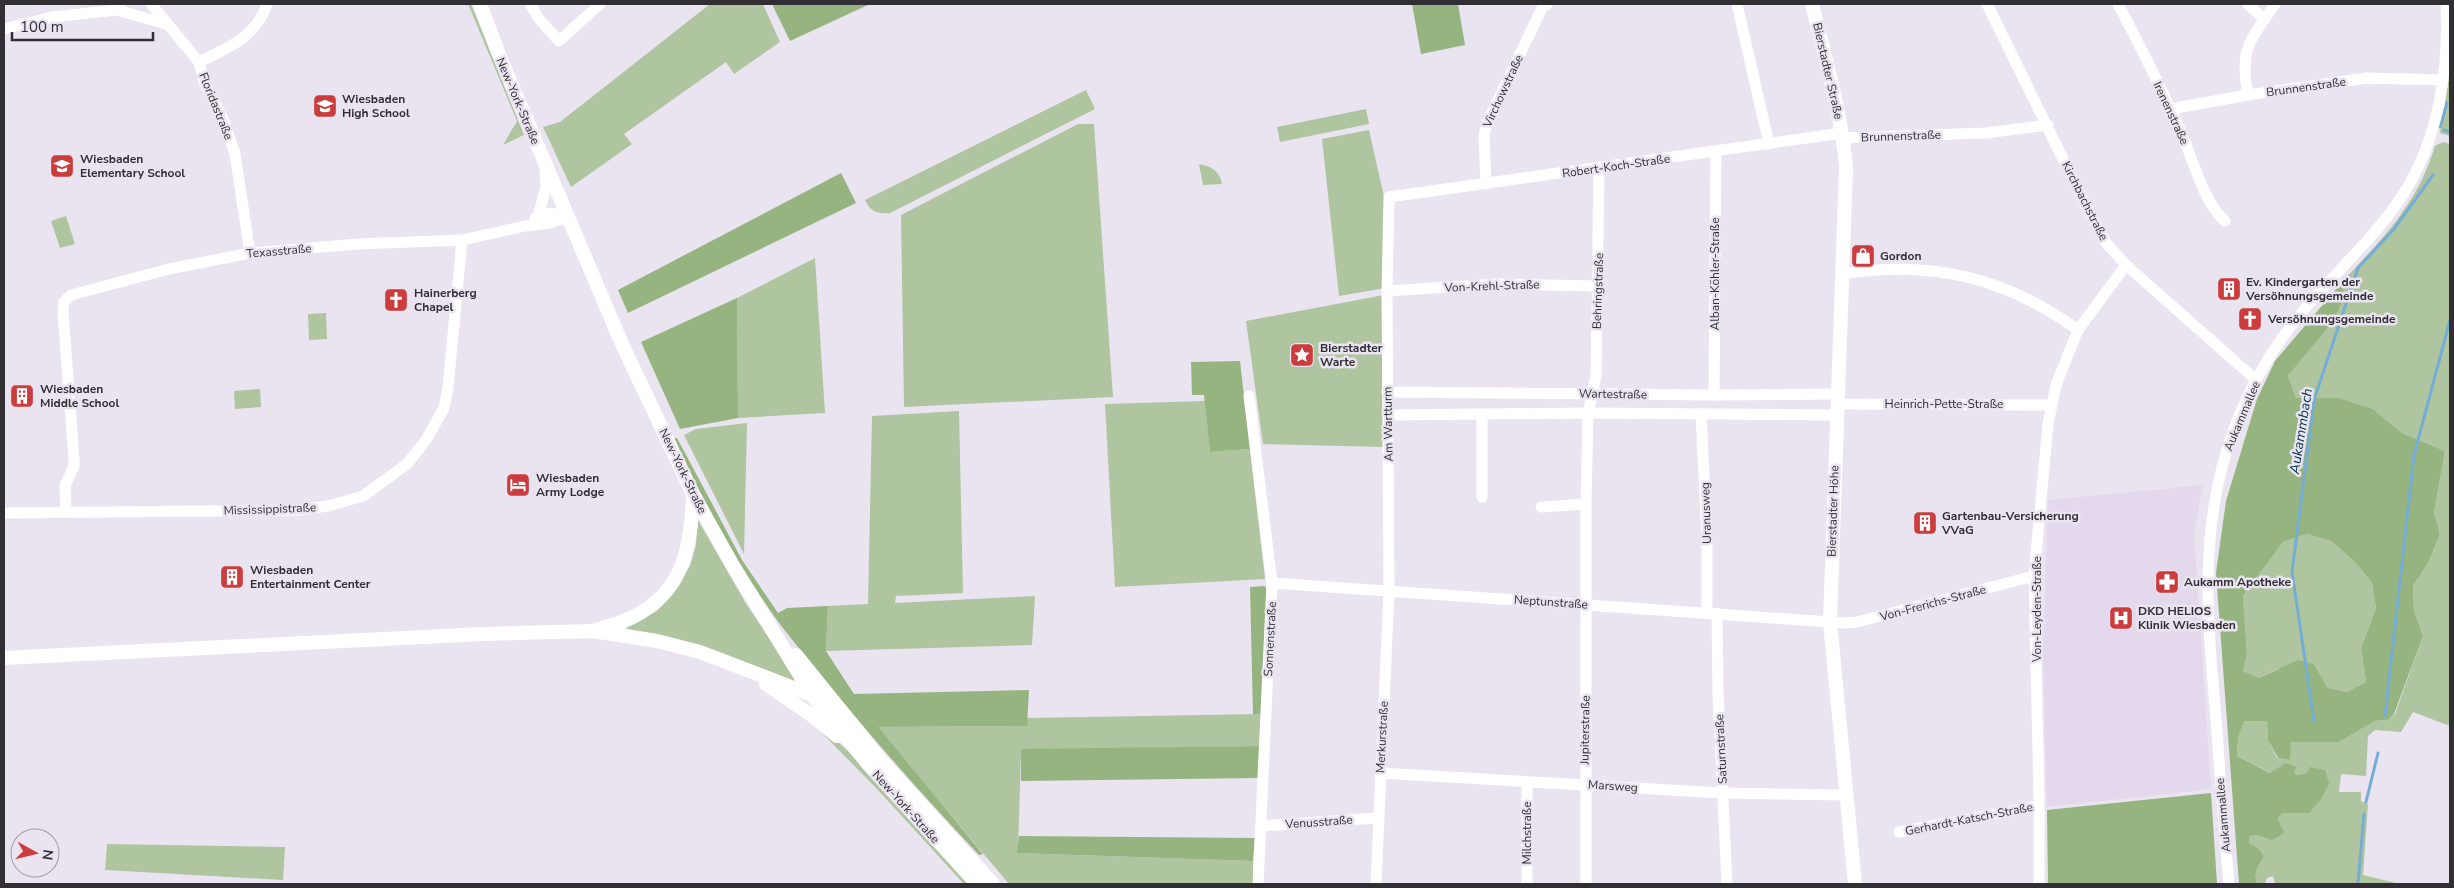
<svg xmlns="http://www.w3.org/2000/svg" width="2454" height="888" font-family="'Nunito Sans',sans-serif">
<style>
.medical{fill:#e4d8ec}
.green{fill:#aec59f}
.forest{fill:#95b47f;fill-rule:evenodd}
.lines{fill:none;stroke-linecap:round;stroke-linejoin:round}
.stream{stroke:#75add4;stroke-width:3}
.minor{stroke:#fff;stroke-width:11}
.major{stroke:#fff;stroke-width:14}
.labels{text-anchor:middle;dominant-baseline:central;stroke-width:5;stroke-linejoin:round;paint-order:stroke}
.street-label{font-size:12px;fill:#322f34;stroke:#eae4f0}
.poi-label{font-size:12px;font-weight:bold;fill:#322f34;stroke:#eae4f0;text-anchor:start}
.water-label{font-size:14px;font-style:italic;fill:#03344e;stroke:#eae4f0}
</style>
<rect width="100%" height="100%" fill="#eae4f0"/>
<path class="medical" d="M2203,485L2194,533L2211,789L2047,807L2043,653L2048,500Z"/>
<g class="green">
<path d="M468,4H471L524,135L503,145L517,121Z"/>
<path d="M710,4H763L780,42L734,74L726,62L624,134L632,144L571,187L543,127L560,122Z"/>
<path d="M2450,50V136L2440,133L2447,90Z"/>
<path d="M1086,90L1095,109L890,213C877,214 871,212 865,200Z"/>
<path d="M1366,109L1369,124L1280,142L1277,127Z"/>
<path d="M1078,124H1094L1113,397L904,407L901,215Z"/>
<path d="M1369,130L1384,197L1385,288L1339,296L1322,139Z"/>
<path d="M2443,142L2450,144V726L2413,712L2401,732L2375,730L2368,736L2366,776L2341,774L2339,792H2361V801L2368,804L2363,875L2400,884H2275L2273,876L2267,878L2265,884H2258C2252,874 2259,866 2264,856L2260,850L2249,842L2250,836L2257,835L2271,840L2281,826L2278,818L2307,773L2297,775L2294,772L2271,773L2237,756L2238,738L2244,720L2267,721L2268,740L2277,758L2289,760L2291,742H2339L2375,721L2388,720L2395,714L2423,636L2414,611L2413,584L2428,563L2440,534L2434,512L2445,451L2402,433L2373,409L2339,398H2296L2288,376L2332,323L2344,299L2342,282C2383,238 2417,205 2435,146Z"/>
<path d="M1199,164C1213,167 1219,171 1222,184L1203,185Z"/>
<path d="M66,216L75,244L60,248L51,221Z"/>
<path d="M815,258L825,413L738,418L737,298Z"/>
<path d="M1384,295V447L1263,444L1246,321Z"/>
<path d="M326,313L327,339L309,340L308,314Z"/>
<path d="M260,389L261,407L235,409L234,391Z"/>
<path d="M1205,401L1210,452L1250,449L1265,579L1115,587L1105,404Z"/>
<path d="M959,411L963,593L896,596L895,603L1035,596L1032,645L826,651L828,606L868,604L872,416Z"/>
<path d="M747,423L744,554L684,435L696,429Z"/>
<path d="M698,520L745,602L801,686C741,662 692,640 627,629L628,625L657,611L673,594L690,566L696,545Z"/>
<path d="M2307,534L2331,541L2354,561L2372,583L2376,608L2361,648L2366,682L2347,692L2328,688L2314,664L2277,669L2259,678L2243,671L2247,654L2243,596L2283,542Z"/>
<path d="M1261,714L1260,746L1021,750L1018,853L1253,861V884H1009L877,727L1026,726L1027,718Z"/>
<path d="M821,727L850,753L969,884H964L878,790L822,733Z"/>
<path d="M107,844L285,847L283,880L105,870Z"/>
</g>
<g class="forest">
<path d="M772,4H870L790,41Z"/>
<path d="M1412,4H1458L1465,45L1421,54Z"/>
<path d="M841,173L856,203L628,313L618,290Z"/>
<path d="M2342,282L2344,299L2332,323L2288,376L2296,398H2339L2373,409L2402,433L2445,451L2434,512L2440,534L2428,563L2413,585L2414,611L2423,636L2394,714L2388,720L2375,721L2339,742H2291L2290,760L2278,758L2268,740L2267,721H2244L2238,738L2237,756L2270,773L2286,763L2296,767L2294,772L2297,775L2307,773L2310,767L2325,770L2329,783L2321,799L2309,813H2282L2278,818L2284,834L2271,840L2257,835L2250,836L2249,842L2260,850L2264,856C2259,866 2252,874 2258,884H2239L2216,573L2226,501L2257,399L2275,361ZM2307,534L2331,541L2354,561L2372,583L2376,608L2361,648L2366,682L2347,692L2328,688L2314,664L2298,660L2259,678L2243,671L2247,654L2243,596L2283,542Z"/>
<path d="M737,298L738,418L680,429L641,342Z"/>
<path d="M1240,361L1250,449L1210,452L1204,395H1192L1191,362Z"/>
<path d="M677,438L742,560L778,613L787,608L828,606L826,651L854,694L1029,690L1027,726L878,727L983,854L979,855C924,797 871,737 822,676C806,656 789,637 774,616C735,560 703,500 673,439Z"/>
<path d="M1265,586L1268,592L1261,714H1253L1250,587Z"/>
<path d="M1260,746L1258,778L1021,781V749Z"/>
<path d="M2211,793L2217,884H2048L2047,810Z"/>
<path d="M1019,836L1255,838L1253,861L1017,853Z"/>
</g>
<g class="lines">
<g class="stream">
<path d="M2440,127L2447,103"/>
<path d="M2444,130L2450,132"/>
<path d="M2385,716L2414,455L2450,320"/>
<path d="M2314,721L2292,572L2314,400L2358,268L2394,229L2433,175"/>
<path d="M2366,802L2378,753"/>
<path d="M2358,884L2364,814"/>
</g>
<g class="minor">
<path d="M151,4L199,62L204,82L224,121L235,154L250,253"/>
<path d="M530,4L539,19L559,41L600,4"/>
<path d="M1737,4L1769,144"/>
<path d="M1987,4L2091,216L2107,244L2126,265L2256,380"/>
<path d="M2118,4C2140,46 2162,89 2181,132C2193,159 2203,202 2225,221"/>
<path d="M2248,4L2264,19"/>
<path d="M117,10L169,25"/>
<path d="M4,29L52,17L117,10L121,4"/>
<path d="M199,62C228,48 256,37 267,4"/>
<path d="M2248,95C2239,48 2250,41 2275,4"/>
<path d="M2170,109L2248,95L2367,78L2443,80"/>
<path d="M1843,138L1986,133L2048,125"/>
<path d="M1486,184L1484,137L1486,125L1542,8L1547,4"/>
<path d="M538,216L546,187L545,169"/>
<path d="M535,218L546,213L566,215"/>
<path d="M1842,274C1931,260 2005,277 2078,330"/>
<path d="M1387,291L1497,284L1597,286"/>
<path d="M1387,392L1714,395L1838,394"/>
<path d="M1714,395L1716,152"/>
<path d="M1249,396L1272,583L1258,884"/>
<path d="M1837,404L2051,405"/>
<path d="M1701,414L1707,537V612"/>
<path d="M1388,415L1588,413L1837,415"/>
<path d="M1482,415V497"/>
<path d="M1541,507L1586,504"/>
<path d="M66,512L65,486L74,466V460L63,312L64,302L71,295L169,269L250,253L358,244L462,240L525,226L550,223L567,217"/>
<path d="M4,513L299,510L328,506L363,496L407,464L426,440L444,408L448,388L462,240"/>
<path d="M1272,583L1844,623L1857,622L2034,576"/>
<path d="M1717,613L1718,693L1727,884"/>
<path d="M1380,773L1723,793L1846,795"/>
<path d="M1527,782V884"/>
<path d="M1261,826L1377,818"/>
<path d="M1899,832L2039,806"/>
<path d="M1376,884L1389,591L1387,291L1389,197L1842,133"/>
<path d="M1586,884V504L1588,413L1596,376L1599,169"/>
<path d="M2039,884V796L2034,576L2048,424L2056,385L2078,330L2126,265"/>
<path d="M2229,884C2224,829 2220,773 2216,718C2207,616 2198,524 2235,426C2251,385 2274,345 2303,311C2335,272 2374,239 2402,196C2439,140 2449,69 2446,4"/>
</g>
<g class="major">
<path d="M480,4L500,57L622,344L693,494L733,566L812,695L868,764L977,884"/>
<path d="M1812,4C1825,58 1841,111 1846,167L1830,622L1855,884"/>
<path d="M596,630C608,626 621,623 633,617C684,591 691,547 693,495"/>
<path d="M796,655L879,758L993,884"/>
<path d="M4,658L483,634L593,631L657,641L700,652L812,695L828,703L841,713"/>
<path d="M766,684L814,717L837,736"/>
</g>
</g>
<defs>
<symbol id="school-square" viewBox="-11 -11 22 22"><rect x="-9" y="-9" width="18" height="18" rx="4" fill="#cb3c3c" stroke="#eae4f0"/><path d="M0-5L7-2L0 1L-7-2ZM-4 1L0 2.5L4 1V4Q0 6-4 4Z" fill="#fff"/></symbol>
<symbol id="shop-square" viewBox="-11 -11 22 22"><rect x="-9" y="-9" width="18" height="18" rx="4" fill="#cb3c3c" stroke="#eae4f0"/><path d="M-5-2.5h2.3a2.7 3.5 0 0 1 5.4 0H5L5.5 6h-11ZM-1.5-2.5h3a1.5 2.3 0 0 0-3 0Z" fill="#fff"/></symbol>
<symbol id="building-square" viewBox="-11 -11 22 22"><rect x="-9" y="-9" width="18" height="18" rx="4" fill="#cb3c3c" stroke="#eae4f0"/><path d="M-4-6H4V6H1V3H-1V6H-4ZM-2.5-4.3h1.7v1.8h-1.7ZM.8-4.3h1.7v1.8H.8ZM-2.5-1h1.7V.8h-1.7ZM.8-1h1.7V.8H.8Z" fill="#fff"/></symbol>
<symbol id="church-square" viewBox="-11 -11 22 22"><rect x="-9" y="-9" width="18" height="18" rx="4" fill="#cb3c3c" stroke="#eae4f0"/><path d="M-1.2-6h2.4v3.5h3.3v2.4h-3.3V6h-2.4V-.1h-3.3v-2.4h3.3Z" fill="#fff"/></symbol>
<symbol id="sight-square" viewBox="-11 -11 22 22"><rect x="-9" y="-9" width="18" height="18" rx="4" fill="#cb3c3c" stroke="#eae4f0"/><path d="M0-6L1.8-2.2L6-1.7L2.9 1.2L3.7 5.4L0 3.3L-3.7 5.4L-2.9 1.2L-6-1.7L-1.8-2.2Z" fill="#fff"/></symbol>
<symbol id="hotel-square" viewBox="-11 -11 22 22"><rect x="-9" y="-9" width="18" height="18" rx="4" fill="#cb3c3c" stroke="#eae4f0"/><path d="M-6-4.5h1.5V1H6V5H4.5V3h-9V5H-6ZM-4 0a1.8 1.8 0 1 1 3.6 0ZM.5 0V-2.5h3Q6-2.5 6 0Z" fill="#fff"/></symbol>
<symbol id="pharmacy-square" viewBox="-11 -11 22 22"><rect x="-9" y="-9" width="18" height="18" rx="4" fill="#cb3c3c" stroke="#eae4f0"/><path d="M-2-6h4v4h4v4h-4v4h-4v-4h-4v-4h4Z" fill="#fff"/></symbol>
<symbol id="hospital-square" viewBox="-11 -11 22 22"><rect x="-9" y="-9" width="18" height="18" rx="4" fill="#cb3c3c" stroke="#eae4f0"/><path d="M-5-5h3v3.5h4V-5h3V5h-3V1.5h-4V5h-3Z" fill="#fff"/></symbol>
</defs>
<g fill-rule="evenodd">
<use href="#school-square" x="311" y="92" width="28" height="28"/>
<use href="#school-square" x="48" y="152" width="28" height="28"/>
<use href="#shop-square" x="1849" y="242" width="28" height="28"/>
<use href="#building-square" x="2215" y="275" width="28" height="28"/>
<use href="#church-square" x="382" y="286" width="28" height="28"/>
<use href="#church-square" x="2236" y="305" width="28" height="28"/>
<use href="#sight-square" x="1288" y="341" width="28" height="28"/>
<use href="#building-square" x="8" y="382" width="28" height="28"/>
<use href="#hotel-square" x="504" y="471" width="28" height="28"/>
<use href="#building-square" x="1911" y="509" width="28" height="28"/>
<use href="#building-square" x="218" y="563" width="28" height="28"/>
<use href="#pharmacy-square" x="2153" y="568" width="28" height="28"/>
<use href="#hospital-square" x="2107" y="604" width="28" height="28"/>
</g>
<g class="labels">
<g class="street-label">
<text transform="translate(1828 71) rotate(77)">Bierstadter Straße</text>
<text transform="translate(2306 87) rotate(-8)">Brunnenstraße</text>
<text transform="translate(1503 91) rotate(-65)">Virchowstraße</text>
<text transform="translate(518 101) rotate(67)">New-York-Straße</text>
<text transform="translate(216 106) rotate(68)">Floridastraße</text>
<text transform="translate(2171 113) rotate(65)">Irenenstraße</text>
<text transform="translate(1901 136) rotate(-2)">Brunnenstraße</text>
<text transform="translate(1616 166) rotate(-8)">Robert-Koch-Straße</text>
<text transform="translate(2085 201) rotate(63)">Kirchbachstraße</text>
<text transform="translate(279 251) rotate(-5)">Texasstraße</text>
<text transform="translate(1715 274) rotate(-90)">Alban-Köhler-Straße</text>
<text transform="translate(1492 286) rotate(-2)">Von-Krehl-Straße</text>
<text transform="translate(1598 291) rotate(-88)">Behringstraße</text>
<text transform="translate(1613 394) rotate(1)">Wartestraße</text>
<text x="1944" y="404">Heinrich-Pette-Straße</text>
<text transform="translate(2242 416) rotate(-67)">Aukammallee</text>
<text transform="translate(1388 424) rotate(-91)">Am Wartturm</text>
<text transform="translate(683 471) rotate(64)">New-York-Straße</text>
<text transform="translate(270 509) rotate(-2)">Mississippistraße</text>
<text transform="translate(1833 511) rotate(-88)">Bierstadter Höhe</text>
<text transform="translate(1706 513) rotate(-92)">Uranusweg</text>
<text transform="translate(1551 602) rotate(4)">Neptunstraße</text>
<text transform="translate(1933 603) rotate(-15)">Von-Frerichs-Straße</text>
<text transform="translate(2037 609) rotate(-90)">Von-Leyden-Straße</text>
<text transform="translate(1270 639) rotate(-87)">Sonnenstraße</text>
<text transform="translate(1585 730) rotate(-89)">Jupiterstraße</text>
<text transform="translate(1382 737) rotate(-87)">Merkurstraße</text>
<text transform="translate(1721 749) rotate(-93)">Saturnstraße</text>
<text transform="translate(1613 786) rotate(4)">Marsweg</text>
<text transform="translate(906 807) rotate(48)">New-York-Straße</text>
<text transform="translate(2223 815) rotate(-95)">Aukammallee</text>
<text transform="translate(1969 819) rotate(-11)">Gerhardt-Katsch-Straße</text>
<text transform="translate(1319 822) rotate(-4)">Venusstraße</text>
<text transform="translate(1527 833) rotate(-90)">Milchstraße</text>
</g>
<g class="poi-label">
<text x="342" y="99">Wiesbaden<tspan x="342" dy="14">High School</tspan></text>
<text x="80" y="159">Wiesbaden<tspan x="80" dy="14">Elementary School</tspan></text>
<text x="1880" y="256">Gordon</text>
<text x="2246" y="282">Ev. Kindergarten der<tspan x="2246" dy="14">Versöhnungsgemeinde</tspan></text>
<text x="414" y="293">Hainerberg<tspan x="414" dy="14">Chapel</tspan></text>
<text x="2268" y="319">Versöhnungsgemeinde</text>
<text x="1320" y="348">Bierstadter<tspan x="1320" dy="14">Warte</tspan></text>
<text x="40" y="389">Wiesbaden<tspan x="40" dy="14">Middle School</tspan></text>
<text x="536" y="478">Wiesbaden<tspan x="536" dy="14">Army Lodge</tspan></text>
<text x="1942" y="516">Gartenbau-Versicherung<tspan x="1942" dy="14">VVaG</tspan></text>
<text x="250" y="570">Wiesbaden<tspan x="250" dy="14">Entertainment Center</tspan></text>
<text x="2184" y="582">Aukamm Apotheke</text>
<text x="2138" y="611">DKD HELIOS<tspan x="2138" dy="14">Klinik Wiesbaden</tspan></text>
</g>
<g class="water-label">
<text transform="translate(2301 431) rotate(-81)">Aukammbach</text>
</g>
</g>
<rect width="2454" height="888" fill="none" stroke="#322f34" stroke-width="10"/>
<g transform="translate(35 853) rotate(98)"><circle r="24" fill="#eae4f0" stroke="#a09ca5"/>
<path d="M0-4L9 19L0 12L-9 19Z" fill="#cb3c3c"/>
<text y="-8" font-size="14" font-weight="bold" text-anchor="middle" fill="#322f34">N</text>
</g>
<path d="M12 32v8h141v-8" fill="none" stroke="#322f34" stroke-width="2.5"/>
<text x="20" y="32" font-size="15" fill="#322f34" stroke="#eae4f0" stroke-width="4" paint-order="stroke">100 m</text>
</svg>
